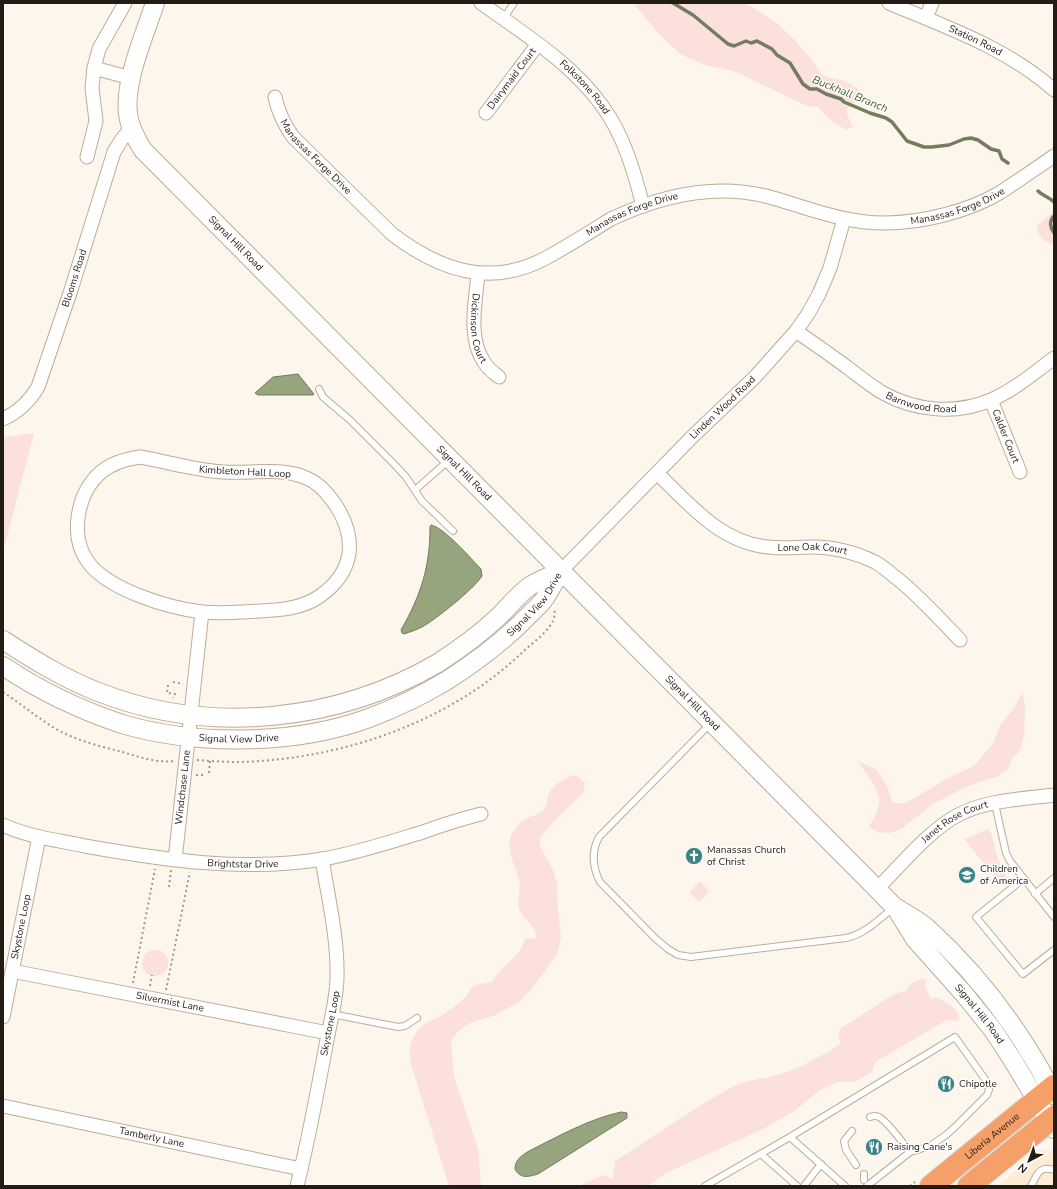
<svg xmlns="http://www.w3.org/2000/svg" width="1057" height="1189" font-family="'Nunito Sans',sans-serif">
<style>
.built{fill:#fdebd3}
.green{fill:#fce0db}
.water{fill:#97a57e;stroke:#747c5e}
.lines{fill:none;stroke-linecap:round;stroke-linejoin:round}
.stream{stroke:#747c5e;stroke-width:3.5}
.lane-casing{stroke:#bdad96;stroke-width:8}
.street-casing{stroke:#bdad96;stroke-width:15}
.secondary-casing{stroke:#bdad96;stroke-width:20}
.highway-casing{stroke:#d7d6d5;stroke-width:24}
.path{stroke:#9f998f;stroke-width:2;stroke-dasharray:2 3;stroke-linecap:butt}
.lane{stroke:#fff;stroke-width:6}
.street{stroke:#fff;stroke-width:13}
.secondary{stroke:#fff;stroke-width:18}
.highway{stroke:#f6a069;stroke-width:22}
.labels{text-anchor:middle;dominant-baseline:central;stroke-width:3;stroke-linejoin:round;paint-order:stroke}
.street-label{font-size:10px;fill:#221c14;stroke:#fff}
.poi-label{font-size:10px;fill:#221c14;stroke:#fff;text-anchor:start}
.water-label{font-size:11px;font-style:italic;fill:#4c5e21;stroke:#fff}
</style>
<rect width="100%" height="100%" fill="#fcf6ec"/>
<path class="built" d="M1043,1150L1054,1151V1186H998L1034,1155Z"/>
<g class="green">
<path d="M633,3H744C769,15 789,32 806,53C810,57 820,73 823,75C829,79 835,78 841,80C850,82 857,88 864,95C850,110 840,103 853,127L846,130L828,118L818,107L807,106L790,98L736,72L720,68L707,66L680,54L658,33Z"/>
<path d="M1054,209V245C1044,242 1038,237 1037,226C1042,221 1051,215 1054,209Z"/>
<path d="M34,433L3,552V553V437Z"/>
<path d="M1023,692L1025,710L1024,735L1020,751L1013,757L1008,769L998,776L968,786L933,804L901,829L890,833L878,832L869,827C873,819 880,810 879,800C878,787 865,772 858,761L877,770L888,788L892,803H906L946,779L974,766L994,742L1000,725L1012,711Z"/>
<path d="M576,775L585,783L583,793L553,822L540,839V846L554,872L557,884L558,909L561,938L557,955L534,986L519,1002L496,1015L470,1023L457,1032L451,1042L454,1077L478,1149L481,1186H449L410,1061C409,1047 410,1040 419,1029C425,1021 435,1020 442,1015C448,1011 460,1003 465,998C469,994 469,989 474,986C480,983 486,983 492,982C495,978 498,972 502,969C511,960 522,952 525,938L536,939C537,925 525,921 520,911C515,901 522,891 519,881C513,858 499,838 524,820C530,815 538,816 543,810C547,806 547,802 548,796C551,785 566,777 576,775Z"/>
<path d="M988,829L992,835L997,857L1006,876L999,882L964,839Z"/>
<path d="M700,881L709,891L699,902L689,893Z"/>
<circle cx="155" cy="963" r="13"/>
<path d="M926,979L925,987L931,999L935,997C946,1002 954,1004 959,1017L958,1021L947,1020L875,1062L872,1072L854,1082H837L820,1090L793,1112L763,1129L666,1173L648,1186H579L603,1175L613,1179L615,1161C655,1136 693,1108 734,1086C748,1079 766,1079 781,1074C798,1069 827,1054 841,1043L838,1035L840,1029L894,994L906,991C911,982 915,980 926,979Z"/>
</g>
<g class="water">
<path d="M298,374L314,394L313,395H258L255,393L273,377Z"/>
<path d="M431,525C443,527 469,556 478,566L481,569L482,576C475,588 435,620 422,627C416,630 410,632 404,634L402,633L401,630C421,595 430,567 430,527Z"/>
<path d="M621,1112L627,1113V1118L538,1174C528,1177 520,1179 515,1169C515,1160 521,1156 529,1151C559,1136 589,1119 621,1112Z"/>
</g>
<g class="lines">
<g class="stream">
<path d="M673,3L693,15L728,44L734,46L746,41L751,43L757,41L772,49L777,55L790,63L803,84L810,89H817L826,94L841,99L844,102L870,113L886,118L892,122L907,141L924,147H932L949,145L964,139L971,138L978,140L991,149L999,151L1002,159L1008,163"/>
<path d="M1038,191C1043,196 1049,197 1054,202"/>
<path d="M1054,216C1049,221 1050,228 1054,233"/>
</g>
<defs>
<g id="lane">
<path d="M503,19L514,3"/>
<path d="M319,389L323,397L350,420L395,465L406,477L422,501L453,531"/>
<path d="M415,490L448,461"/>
<path d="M710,724L599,837C591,852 592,866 600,882L656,939L668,949L678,955L691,957L846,938C865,934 878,920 893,908"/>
<path d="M995,804L1006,853L1010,861L1054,917"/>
<path d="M1023,879L976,917L1023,974L1054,950"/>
<path d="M1035,894L1054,878"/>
<path d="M332,1014L398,1027L405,1026L417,1018"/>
<path d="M870,1117C873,1116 876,1115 879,1117C888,1122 903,1143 910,1152"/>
<path d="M852,1131L844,1141L846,1150L856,1165"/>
<path d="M790,1137L845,1186"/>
<path d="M761,1154L797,1186"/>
<path d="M864,1180V1174"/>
<path d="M705,1186L790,1137L955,1037L987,1082L989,1090L987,1095L955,1127L946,1135L930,1146L910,1152L867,1186"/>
<path d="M804,1186L821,1164"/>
<path d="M1031,1186C1037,1176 1038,1165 1054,1170"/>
</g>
<g id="street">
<path id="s1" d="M481,3C524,34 572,63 603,107C624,136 634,171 643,206"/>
<path id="s2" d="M889,3C946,27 1007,48 1054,90"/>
<path d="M926,18L932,3"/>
<path d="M94,68L131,78"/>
<path id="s3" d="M275,97C278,112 284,124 293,137L392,234C439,270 490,288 546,258C568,246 590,232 611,219C662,195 718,182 773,198C811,209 844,223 885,223C922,223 970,211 1001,192C1019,180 1037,168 1054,156"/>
<path id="s4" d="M486,113L538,44"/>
<path d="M87,157L96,121L92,88L94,68L99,49L125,3"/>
<path id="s5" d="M478,273C476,301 467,337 484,362C487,368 494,373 499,377"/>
<path id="s6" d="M796,331C813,343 831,355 848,368C859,376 871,386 883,393C915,411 956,415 991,400C1014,390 1034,373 1054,358"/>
<path id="s7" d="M991,400L1020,472"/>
<path id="s8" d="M3,419C19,412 29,402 38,387L71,290L114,152L122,139L132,127"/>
<path d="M140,457C168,462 195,470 223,472C250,474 279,467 304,477C318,482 327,493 335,504C358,539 354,572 320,596C298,612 267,610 241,612C228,613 215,613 202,612C169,608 108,590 88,562C69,536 77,493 101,472C112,463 126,459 140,457Z"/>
<path id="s9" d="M657,473C689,504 721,543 768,547C784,549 798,547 814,547C835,547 856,553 875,562C884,567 891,574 899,580C921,598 940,619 960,640"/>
<path id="s10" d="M561,571L694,435L755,377L796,331L808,314L819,294L830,268L844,219"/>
<path id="s11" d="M3,825C29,837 57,840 85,846C163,860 244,872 323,859C357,853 390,842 423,832C442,825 461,819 481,814"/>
<path id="s12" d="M175,860L202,612"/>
<path id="s13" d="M877,889C901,865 928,831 958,815C987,800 1022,799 1054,795"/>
<path id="s14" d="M12,971L328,1033"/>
<path id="s15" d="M3,1017L39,837"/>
<path id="s16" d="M3,1106L301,1169"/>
<path id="s17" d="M297,1186C309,1138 318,1089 327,1040C331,1018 337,998 337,977C338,938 328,897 322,859"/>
</g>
<g id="secondary">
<path id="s18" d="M155,3C145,34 124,81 128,113C129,126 136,139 143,150L877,889C883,895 888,901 894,906C905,914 917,919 927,928C979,975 1022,1033 1054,1095"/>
<path d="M3,640C34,660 66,680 101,693C210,735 337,722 438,663C458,650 479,635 497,618C508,608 518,594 530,586C539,580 551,576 561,571"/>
<path id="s19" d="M3,666C40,691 80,710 122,724C197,746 296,745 369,718C396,708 421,696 446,681C476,662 505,640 530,614C535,609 541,604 545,598C551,589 555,580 561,571"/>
<path id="s20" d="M897,910L915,939L964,994L993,1030L1012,1059L1054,1129"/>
</g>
<g id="highway">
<path id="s21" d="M931,1186L1054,1086"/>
<path d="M969,1186L1054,1117"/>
</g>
</defs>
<use href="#lane" class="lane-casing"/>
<use href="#street" class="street-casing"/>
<use href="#secondary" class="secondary-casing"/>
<use href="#highway" class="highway-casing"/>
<g class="path">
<path d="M173,682L183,684"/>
<path d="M168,685L167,693L175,694L173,698"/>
<path d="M3,692C21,704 38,718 56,729C77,741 103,747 126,753C142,758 158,763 175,761"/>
<path d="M197,760C211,761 225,762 239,762C319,760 402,737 469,694C490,681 509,665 526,649C536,640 559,624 554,609"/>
<path d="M209,773L210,761"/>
<path d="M196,775H205"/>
<path d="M169,887L171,870"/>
<path d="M133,983L155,869"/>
<path d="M150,986L152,975"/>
<path d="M166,990L190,872"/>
<path d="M910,1186L915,1182"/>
</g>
<use href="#lane" class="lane"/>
<use href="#street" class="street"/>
<use href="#secondary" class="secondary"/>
<use href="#highway" class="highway"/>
</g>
<defs>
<symbol id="church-disc" viewBox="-11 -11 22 22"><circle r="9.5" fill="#3c8484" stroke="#fff"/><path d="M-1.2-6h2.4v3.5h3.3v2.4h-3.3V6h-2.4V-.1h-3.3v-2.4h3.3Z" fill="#fff"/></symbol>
<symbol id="school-disc" viewBox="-11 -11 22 22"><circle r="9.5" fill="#3c8484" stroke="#fff"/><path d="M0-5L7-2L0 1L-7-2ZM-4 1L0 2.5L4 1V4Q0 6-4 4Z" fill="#fff"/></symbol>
<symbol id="restaurant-disc" viewBox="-11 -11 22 22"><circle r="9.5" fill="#3c8484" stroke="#fff"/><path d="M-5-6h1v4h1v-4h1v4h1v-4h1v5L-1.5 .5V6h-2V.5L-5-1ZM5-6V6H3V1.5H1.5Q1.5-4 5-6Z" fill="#fff"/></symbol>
</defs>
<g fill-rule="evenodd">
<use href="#church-disc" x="684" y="846" width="20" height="20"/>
<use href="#school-disc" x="957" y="865" width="20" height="20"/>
<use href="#restaurant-disc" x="936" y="1074" width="20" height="20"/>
<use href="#restaurant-disc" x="864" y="1137" width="20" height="20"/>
</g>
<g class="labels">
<g class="street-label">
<text stroke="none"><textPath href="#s2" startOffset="94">Station Road</textPath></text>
<text stroke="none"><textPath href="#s4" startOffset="43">Dairymaid Court</textPath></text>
<text stroke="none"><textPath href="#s1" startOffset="134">Folkstone Road</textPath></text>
<text stroke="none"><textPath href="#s3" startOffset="74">Manassas Forge Drive</textPath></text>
<text stroke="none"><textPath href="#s3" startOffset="782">Manassas Forge Drive</textPath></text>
<text stroke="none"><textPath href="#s3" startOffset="446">Manassas Forge Drive</textPath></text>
<text stroke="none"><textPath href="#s18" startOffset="286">Signal Hill Road</textPath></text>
<text stroke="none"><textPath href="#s8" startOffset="163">Blooms Road</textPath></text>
<text stroke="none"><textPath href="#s5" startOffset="56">Dickinson Court</textPath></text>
<text stroke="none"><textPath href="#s6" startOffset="147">Barnwood Road</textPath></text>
<text stroke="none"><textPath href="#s10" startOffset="230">Linden Wood Road</textPath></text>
<text stroke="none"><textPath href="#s7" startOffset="39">Calder Court</textPath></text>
<text transform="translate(245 472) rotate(3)">Kimbleton Hall Loop</text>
<text stroke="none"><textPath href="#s18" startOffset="610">Signal Hill Road</textPath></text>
<text stroke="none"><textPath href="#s9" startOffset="181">Lone Oak Court</textPath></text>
<text stroke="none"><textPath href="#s19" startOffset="587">Signal View Drive</textPath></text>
<text stroke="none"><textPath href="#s18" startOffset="934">Signal Hill Road</textPath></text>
<text stroke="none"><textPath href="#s19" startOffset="251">Signal View Drive</textPath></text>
<text stroke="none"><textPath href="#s12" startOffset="73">Windchase Lane</textPath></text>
<text stroke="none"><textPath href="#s13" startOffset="104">Janet Rose Court</textPath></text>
<text stroke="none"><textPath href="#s11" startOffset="244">Brightstar Drive</textPath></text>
<text stroke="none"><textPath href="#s15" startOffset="92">Skystone Loop</textPath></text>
<text stroke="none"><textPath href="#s14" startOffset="161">Silvermist Lane</textPath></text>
<text stroke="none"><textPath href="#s20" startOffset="133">Signal Hill Road</textPath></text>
<text stroke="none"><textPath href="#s17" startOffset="166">Skystone Loop</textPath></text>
<text stroke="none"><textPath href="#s21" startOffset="79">Liberia Avenue</textPath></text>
<text stroke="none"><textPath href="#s16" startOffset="152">Tamberly Lane</textPath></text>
</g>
<g class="poi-label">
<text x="707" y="850">Manassas Church<tspan x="707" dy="12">of Christ</tspan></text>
<text x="980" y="869">Children<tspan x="980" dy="12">of America</tspan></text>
<text x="959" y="1084">Chipotle</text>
<text x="887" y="1147">Raising Cane's</text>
</g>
<g class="water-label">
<text transform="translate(850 94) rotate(22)">Buckhall Branch</text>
</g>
</g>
<rect width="1057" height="1189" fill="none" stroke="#221c14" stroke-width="8"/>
<g transform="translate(1029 1161) rotate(221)" stroke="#ffffff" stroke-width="3" paint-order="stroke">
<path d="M0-3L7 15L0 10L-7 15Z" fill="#221c14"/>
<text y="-6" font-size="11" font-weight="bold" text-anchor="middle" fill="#221c14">N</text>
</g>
</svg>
